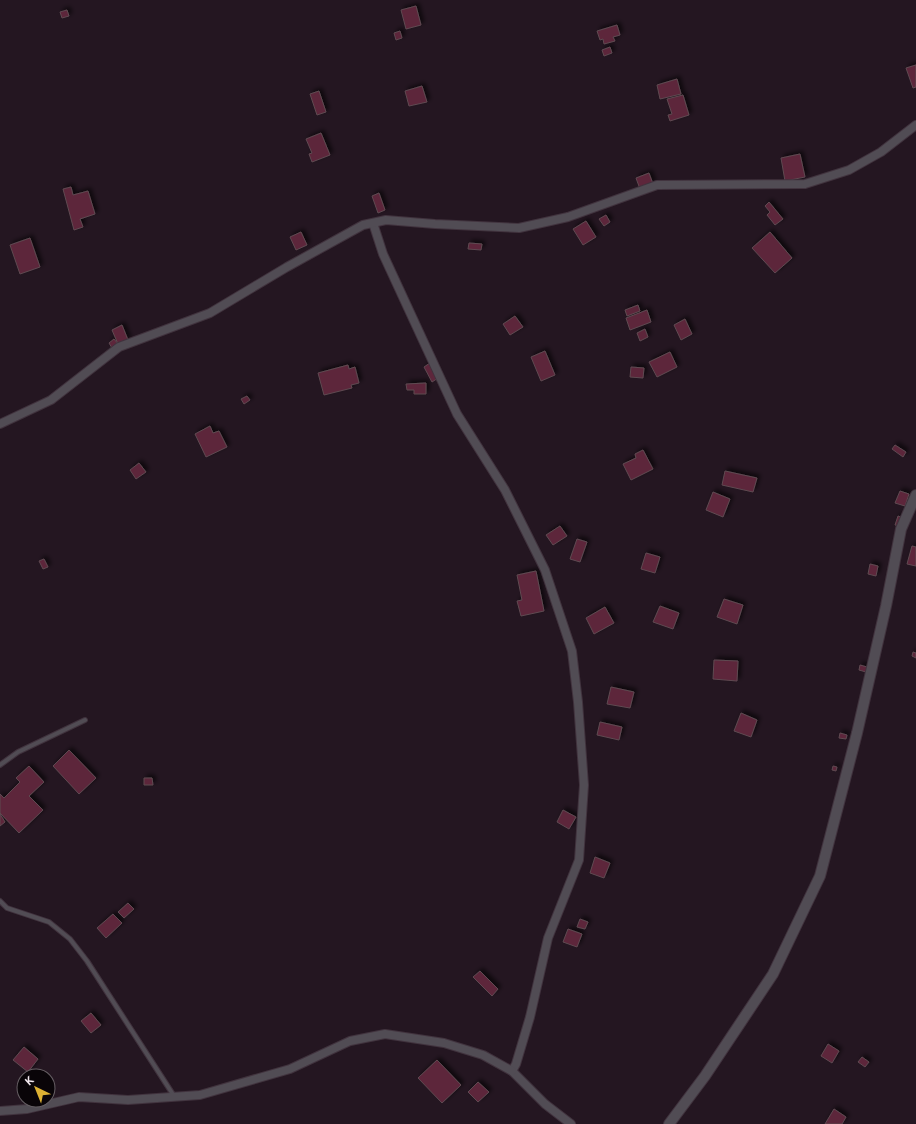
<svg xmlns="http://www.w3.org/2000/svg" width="916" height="1124" font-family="Figtree,sans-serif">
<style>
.building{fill:#5d253b;stroke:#5f4a51;filter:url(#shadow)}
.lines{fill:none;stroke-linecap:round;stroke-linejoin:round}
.service-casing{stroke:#41333e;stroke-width:6}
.minor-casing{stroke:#41333e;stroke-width:10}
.tertiary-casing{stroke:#41333e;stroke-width:12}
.service{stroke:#514c54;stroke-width:4}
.minor{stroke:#514c54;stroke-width:8}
.tertiary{stroke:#514c54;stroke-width:10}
</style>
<defs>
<filter id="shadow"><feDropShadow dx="3" dy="-3" stdDeviation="2" flood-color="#0009"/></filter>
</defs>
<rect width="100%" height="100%" fill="#241621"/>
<g class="building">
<path d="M416,6L421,25L406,29L401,10Z"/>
<path d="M67,10L69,16L62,18L60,12Z"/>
<path d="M617,25L620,35L613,37L615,41L604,44L603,39L600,40L597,31Z"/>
<path d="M400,31L402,38L396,40L394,33Z"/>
<path d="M610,47L612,53L604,56L602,50Z"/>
<path d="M916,65V87L913,88L906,68Z"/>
<path d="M677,79L681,94L660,99L657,85Z"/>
<path d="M422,86L427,102L409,106L405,91Z"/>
<path d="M319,91L326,112L317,115L310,94Z"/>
<path d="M683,95L689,115L670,121L668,115L672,114L667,99Z"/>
<path d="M321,133L330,155L312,162L309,154L312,153L306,139Z"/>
<path d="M800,154L805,177L785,181L781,158Z"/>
<path d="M649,173L653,184L640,189L636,178Z"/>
<path d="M71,187L73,195L88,191L95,214L80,219L83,227L74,230L63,189Z"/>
<path d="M379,193L385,210L378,213L372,196Z"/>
<path d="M769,202L783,219L775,225L767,215L770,212L765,206Z"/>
<path d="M606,215L610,222L604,226L599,219Z"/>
<path d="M586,221L596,237L583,245L573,229Z"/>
<path d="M301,232L307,245L296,250L290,237Z"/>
<path d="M770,232L792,258L775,273L752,248Z"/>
<path d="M30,238L40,267L20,274L10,245Z"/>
<path d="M469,243L482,244L481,250L468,249Z"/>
<path d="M638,305L640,311L627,316L625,310Z"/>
<path d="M647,310L651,322L630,330L626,318Z"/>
<path d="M515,316L523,327L510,335L503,324Z"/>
<path d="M685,319L692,334L681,340L674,325Z"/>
<path d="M122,325L128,340L118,344L112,330Z"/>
<path d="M645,329L648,337L640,341L637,333Z"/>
<path d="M114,339L118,344L112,348L109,343Z"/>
<path d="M545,351L555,375L541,381L531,357Z"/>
<path d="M670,352L677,367L657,377L649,362Z"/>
<path d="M430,363L438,378L432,382L424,367Z"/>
<path d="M348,365L349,369L355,367L359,383L351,385L352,388L324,395L318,373Z"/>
<path d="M631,367L644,368L643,378L630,377Z"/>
<path d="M426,383V394H414V390H407L406,384Z"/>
<path d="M247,396L250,400L244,404L241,399Z"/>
<path d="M210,426L213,433L219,431L227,447L206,457L195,434Z"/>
<path d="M895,445L906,452L903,457L892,449Z"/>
<path d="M643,450L653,469L631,480L623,464L636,458L635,454Z"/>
<path d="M139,463L146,472L136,479L130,470Z"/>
<path d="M725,471L757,478L753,492L722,485Z"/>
<path d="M900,491L909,494L905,506L895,503Z"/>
<path d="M713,492L730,499L723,517L706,510Z"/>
<path d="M898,516L904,518L902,527L895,525Z"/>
<path d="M560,526L567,536L553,545L546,535Z"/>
<path d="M577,539L587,542L580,562L570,559Z"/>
<path d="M912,546L916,547V566L907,564Z"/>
<path d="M646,553L660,557L655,573L641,569Z"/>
<path d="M44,559L48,567L43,569L39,561Z"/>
<path d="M870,564L878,566L876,576L868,574Z"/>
<path d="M536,571L544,611L521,616L517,601L522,600L517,575Z"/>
<path d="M724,599L743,605L737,624L717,617Z"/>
<path d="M660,606L679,613L673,629L653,622Z"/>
<path d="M605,607L614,623L594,634L586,618Z"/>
<path d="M913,652L916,653V658L912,656Z"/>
<path d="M714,660L738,661L737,681L713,679Z"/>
<path d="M860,665L867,667L866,672L859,670Z"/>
<path d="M611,687L634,692L630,708L607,704Z"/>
<path d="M741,713L757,720L751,737L734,731Z"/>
<path d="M600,722L622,727L619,740L597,735Z"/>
<path d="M840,733L847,735L846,739L839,738Z"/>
<path d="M69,750L96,778L79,794L53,766Z"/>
<path d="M29,766L44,782L29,796L43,810L19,833L0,813V794L4,798L20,782L16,778Z"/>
<path d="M833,766L837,767L836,771L832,770Z"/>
<path d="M144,778H152L153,785H144Z"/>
<path d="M563,810L576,817L569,829L557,822Z"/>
<path d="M0,814L5,822L0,826Z"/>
<path d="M595,857L610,863L604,878L590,873Z"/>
<path d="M128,903L134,909L124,918L118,912Z"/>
<path d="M113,914L122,923L106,938L97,928Z"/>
<path d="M580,919L588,922L585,929L577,927Z"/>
<path d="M568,929L582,934L577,947L563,942Z"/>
<path d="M480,971L498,989L492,996L473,977Z"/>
<path d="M91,1013L101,1025L91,1033L81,1021Z"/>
<path d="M828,1044L839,1051L832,1063L821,1056Z"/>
<path d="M24,1047L38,1059L28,1072L13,1060Z"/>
<path d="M862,1057L869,1062L865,1067L858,1062Z"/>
<path d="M437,1060L461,1085L442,1103L418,1078Z"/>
<path d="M478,1082L489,1092L478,1102L468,1092Z"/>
<path d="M834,1109L846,1117L842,1124H825Z"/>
</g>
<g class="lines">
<defs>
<g id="service">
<path d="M0,765L18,752L85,720"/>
<path d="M0,901L7,908L49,922L70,939L87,961L174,1096"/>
</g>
<g id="minor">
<path d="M373,223L383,254L457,414L505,490L545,570L572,651L578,702L584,785L579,860L548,938L530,1017L516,1064L512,1071L545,1104L571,1124"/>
<path d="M0,424L51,400L119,347L210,313L287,267L363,225L386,220L435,224L519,228L568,217L657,185L805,184L849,170L881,152L916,125"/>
<path d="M0,1111L27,1109L79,1097L128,1100L200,1095L290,1069L350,1041L385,1034L444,1043L483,1055L512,1071"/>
</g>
<path id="tertiary" d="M669,1124L705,1076L773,974L820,876L857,733L886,606L901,529L916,495"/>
</defs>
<use href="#service" class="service-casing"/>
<use href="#minor" class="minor-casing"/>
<use href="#tertiary" class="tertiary-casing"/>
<use href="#service" class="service"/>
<use href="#minor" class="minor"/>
<use href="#tertiary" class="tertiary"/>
</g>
<g transform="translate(36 1088) rotate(317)"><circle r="19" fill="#090408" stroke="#665f64"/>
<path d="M0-3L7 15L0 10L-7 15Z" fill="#ddb133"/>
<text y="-6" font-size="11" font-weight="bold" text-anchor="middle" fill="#f2e8ef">K</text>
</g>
</svg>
